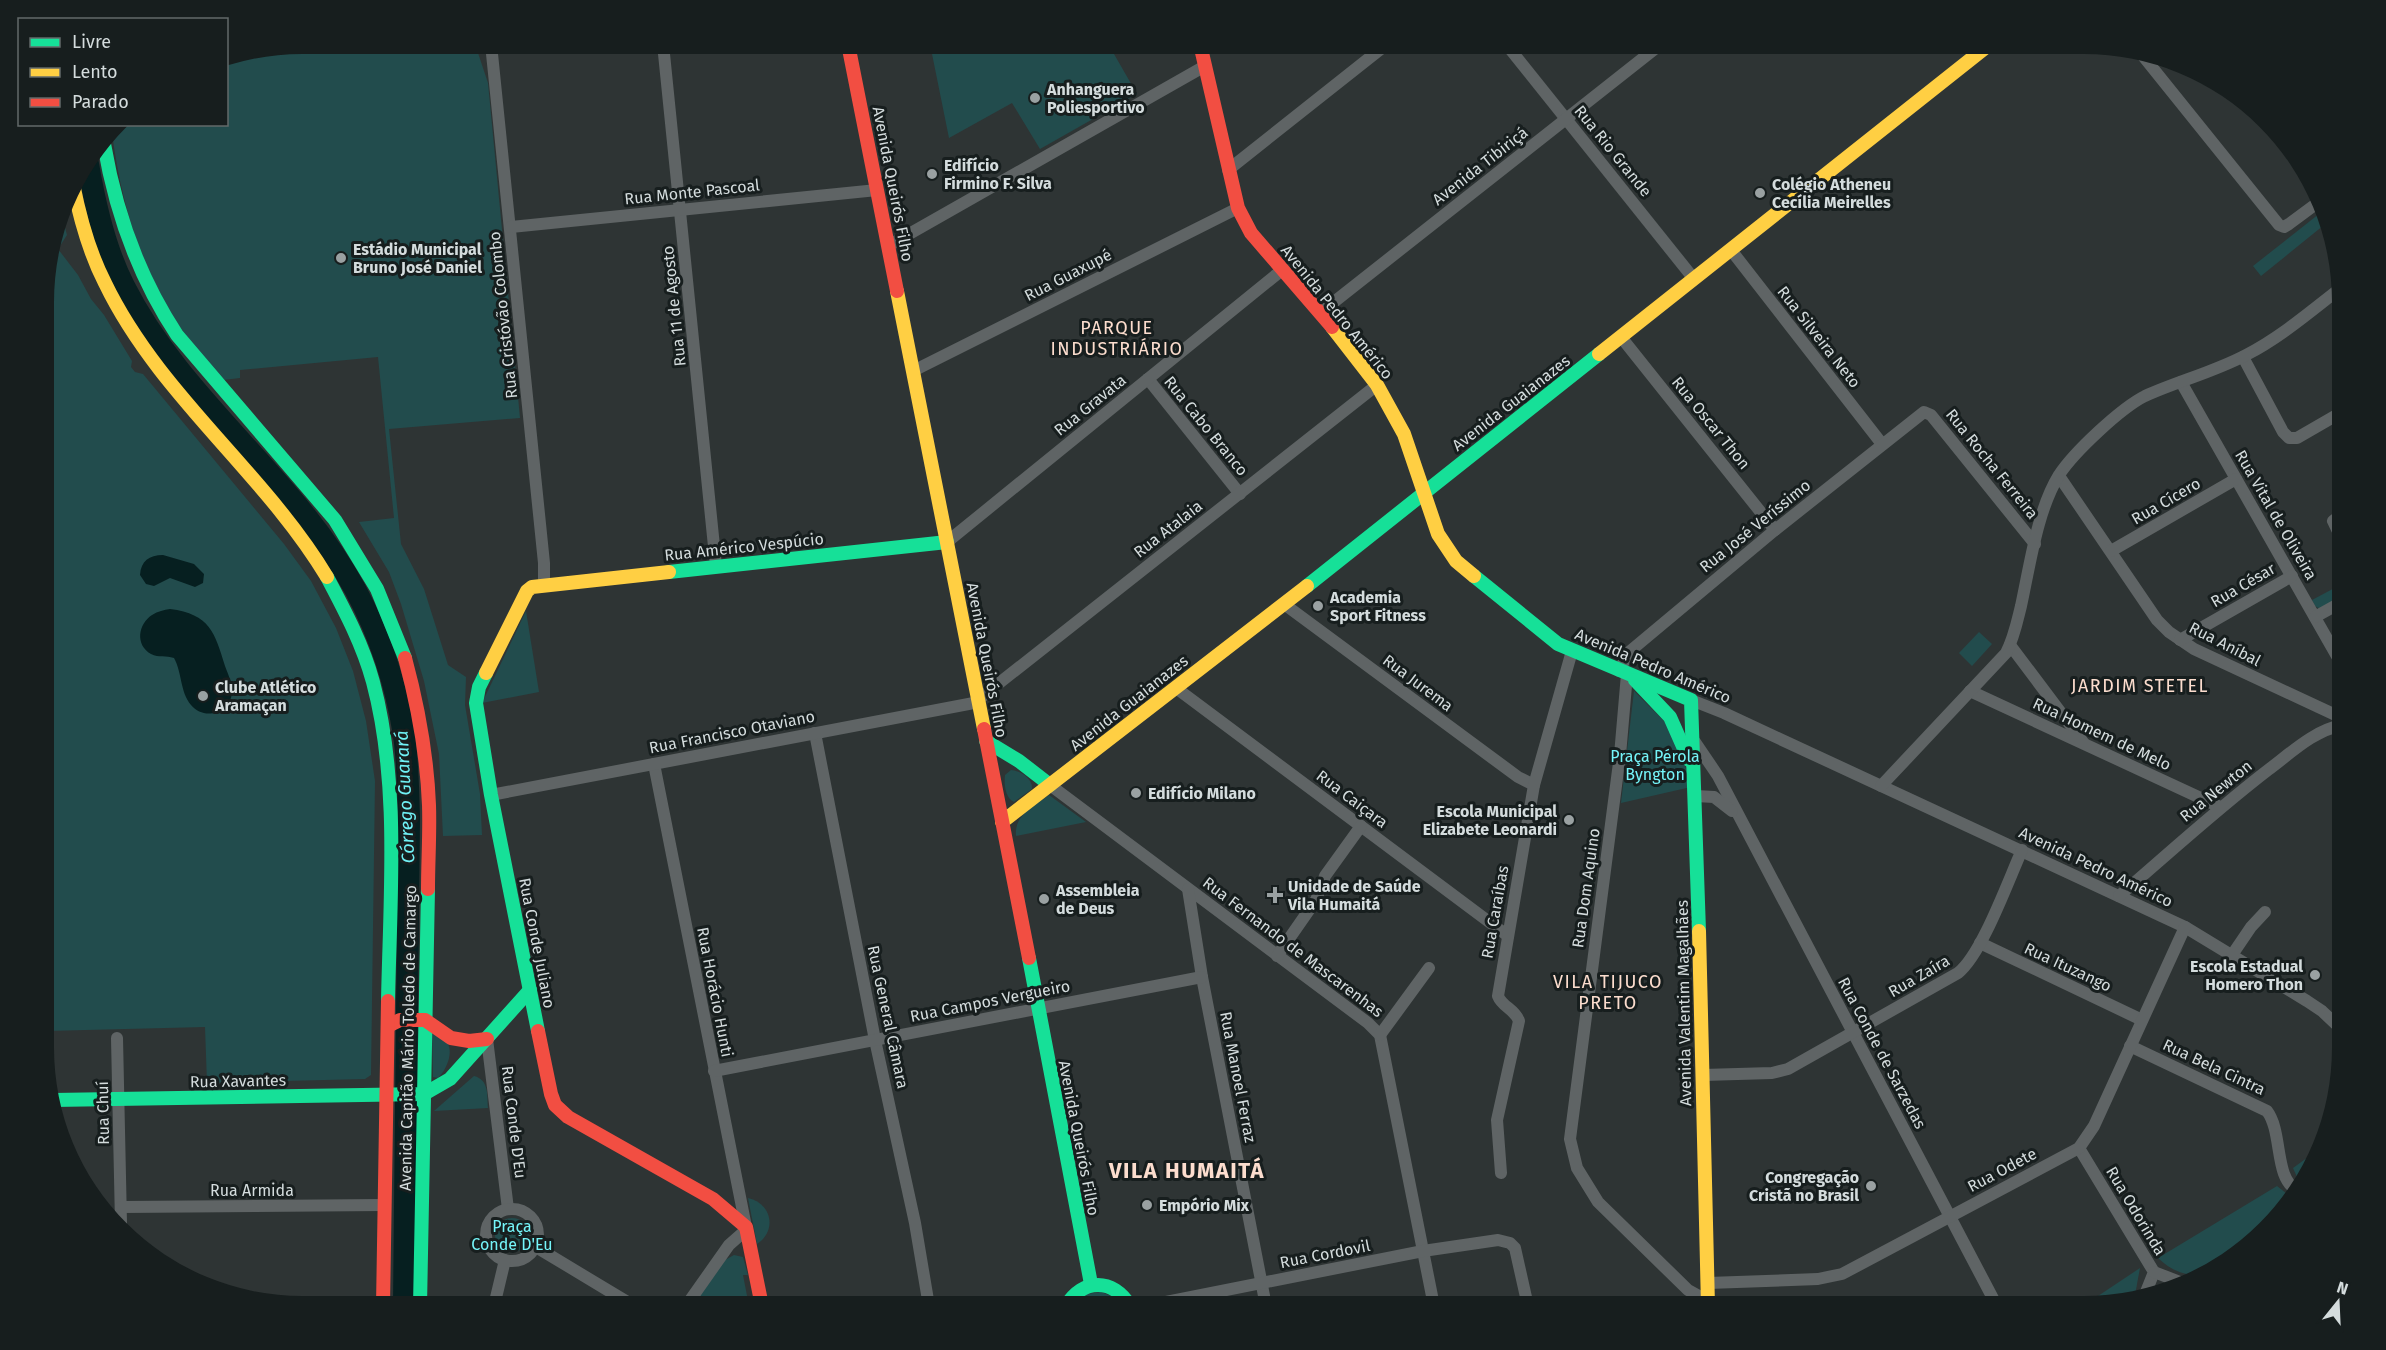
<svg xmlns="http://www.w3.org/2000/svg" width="2386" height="1350" font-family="'Fira Sans',sans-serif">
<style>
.green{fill:#224c4d}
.water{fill:#061f20}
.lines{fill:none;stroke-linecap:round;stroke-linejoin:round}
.river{stroke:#061f20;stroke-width:22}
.street{stroke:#5f6465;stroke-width:12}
.fast{stroke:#16e098;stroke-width:14}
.slow{stroke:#ffcf43;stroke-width:14}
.jam{stroke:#f24e42;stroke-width:14}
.poi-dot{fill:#9aa1a2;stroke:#171e1e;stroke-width:2}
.labels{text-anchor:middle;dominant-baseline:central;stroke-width:6;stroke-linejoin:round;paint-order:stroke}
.poi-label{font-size:16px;font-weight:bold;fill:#d4dcdd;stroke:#171e1e;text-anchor:start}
.street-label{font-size:16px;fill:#d4dcdd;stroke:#171e1e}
.park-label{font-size:16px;fill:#75f5f9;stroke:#171e1e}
.neighbourhood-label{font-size:18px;letter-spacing:1.5px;fill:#fcddce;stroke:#171e1e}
.water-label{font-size:18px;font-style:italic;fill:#70f1f5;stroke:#171e1e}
.district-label{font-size:22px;font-weight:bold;letter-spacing:1.5px;fill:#fcddce;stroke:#171e1e}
</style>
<rect width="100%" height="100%" fill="#2e3434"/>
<g class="green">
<path d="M302,44H475L488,83L520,418L389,429L401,544L424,589L448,665L466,677L465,705L480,794L482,835L443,836L439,754L424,681L401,604L389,572L359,522L394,518L378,357L240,370V378L223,380C209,363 194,347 182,330C141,271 121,203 112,133L119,125L226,124L227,59Z"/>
<path d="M930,44H1133L1114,54L1137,94L1040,149L1012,103L949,138Z"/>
<path d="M2324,210L2329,221L2261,276L2253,266Z"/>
<path d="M62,216L67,235L58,249L78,275L91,299L104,315L132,361L131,367L135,372L143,374L284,544L311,581L336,628L353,671L366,721L375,781L371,1075L365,1079L207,1083L205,1027L46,1031V269Z"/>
<path d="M2342,584V600L2320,609L2315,606L2312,600Z"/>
<path d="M526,611L539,692L482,703Z"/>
<path d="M1979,632L1992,644L1972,666L1959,653Z"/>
<path d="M1634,691L1667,724L1684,762L1691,787L1621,803Z"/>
<path d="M1011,770C1021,771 1033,779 1032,789L1014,802C1005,798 1004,784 1005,775Z"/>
<path d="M1049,795L1086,822L1016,836C1014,815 1034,806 1049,795Z"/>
<path d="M432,1033C436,1036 442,1038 446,1041C455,1051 446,1071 438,1078L433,1077Z"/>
<path d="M474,1076C489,1080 487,1094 488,1108L434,1111Z"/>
<path d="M2315,1152L2308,1177L2304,1182L2297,1177L2293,1168Z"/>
<path d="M2277,1186L2292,1198C2284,1208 2276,1222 2266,1231C2254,1243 2216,1275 2200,1275C2184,1276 2169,1269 2158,1258Z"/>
<path d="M748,1198C771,1203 778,1230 757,1244Z"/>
<circle cx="512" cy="1235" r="17"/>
<path d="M734,1255L743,1257L748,1275H743L749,1306H693L725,1260Z"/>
<path d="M2140,1268L2135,1295L2100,1306H2083Z"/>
<path d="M1101,1292L1114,1297L1121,1306H1074L1087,1294Z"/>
</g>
<g class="water">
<path d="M163,555L194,564L204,574L203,583L195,587L170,578L154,586L146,584L140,575C141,561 149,555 163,555Z"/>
<path d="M170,609C210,614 215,633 225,666C228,674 233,685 232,693C230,713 204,721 191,705C180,692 182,672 174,658C166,655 159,658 151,654C135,645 138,624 152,615C158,611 164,610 170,609Z"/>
</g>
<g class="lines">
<path class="river" d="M88,164C95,205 105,249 124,286C182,401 294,477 355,589C380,635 396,684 404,735C408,762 408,790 409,817L404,1306"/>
<g class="street">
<path d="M491,44L544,563V584"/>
<path d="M663,44L716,566"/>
<path d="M1506,44L1694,279"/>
<path d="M2139,51L2279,225L2284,227L2289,224L2320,201"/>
<path d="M1228,170L1387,44"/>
<path d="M511,227L877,190"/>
<path d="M888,246L1205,66"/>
<path d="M1731,250L1882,444"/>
<path d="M1320,313L1661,44"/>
<path d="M1621,337L1775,530"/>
<path d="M2243,357L2283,432L2289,438H2297L2342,412"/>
<path d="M913,371L1238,208"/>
<path d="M1148,379L1240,494"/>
<path d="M2181,382L2342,665"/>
<path d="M2059,476L2157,620L2169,632L2194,649L2342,718"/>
<path d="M2342,514L2333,521L2342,540"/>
<path d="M947,542L1282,270"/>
<path d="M2111,551L2236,479"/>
<path d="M1284,604L1518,777L1534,785"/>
<path d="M2315,617L2342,602"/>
<path d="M2180,640L2292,576"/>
<path d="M2010,645L2083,742"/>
<path d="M1619,671L1629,652L1775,530L1924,412L1931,415L2035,544"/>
<path d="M1627,674L1620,755L1570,1139L1577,1168L1598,1202L1688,1290L1708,1301"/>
<path d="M1176,688L1508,936"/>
<path d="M1970,691L2220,807"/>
<path d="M979,699L1377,385"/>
<path d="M1691,700L1724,713L2185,927L2307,1001L2322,1011L2342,1030"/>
<path d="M815,733L875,1040L915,1223L929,1306"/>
<path d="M1695,742L1718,776L1997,1306"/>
<path d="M654,764L746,1227"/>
<path d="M1050,785L1368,1023L1380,1035L1434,1306"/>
<path d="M1881,786L2006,653C2014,638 2017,622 2021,606C2030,565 2037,511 2059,475C2074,452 2121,408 2145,396C2178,381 2214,372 2246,355C2281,337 2311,311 2342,287"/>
<path d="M491,795L979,702"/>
<path d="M1696,796L1714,797L1732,811"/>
<path d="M1188,889L1202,977L1266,1306"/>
<path d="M2119,896C2168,854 2216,810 2268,770C2291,753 2313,731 2342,725"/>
<path d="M1980,943L2142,1020"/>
<path d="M2232,955L2251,927L2265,912"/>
<path d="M1277,956L1316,900L1325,876L1361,826"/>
<path d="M1380,1035L1429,968"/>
<path d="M117,1038L121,1223"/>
<path d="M487,1039L508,1209"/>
<path d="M2130,1046L2267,1111C2283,1132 2274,1179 2297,1190"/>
<path d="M714,1071L1202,977"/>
<path d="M1703,1075L1772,1073L1788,1069L1958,973C1982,954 2008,881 2022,850"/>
<path d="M2079,1148L2154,1272L2146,1292"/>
<path d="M1501,1173L1497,1120L1519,1021C1515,1009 1502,1007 1498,996L1534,785L1572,651"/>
<path d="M121,1207L384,1205"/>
<circle cx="512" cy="1235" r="26"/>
<path d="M536,1247L634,1306"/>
<path d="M2154,1272L2180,1282"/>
<path d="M1708,1283L1818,1279L1842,1274L2079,1148L2094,1126L2185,927"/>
<path d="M494,1306L505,1260"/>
<path d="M686,1306L729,1245L746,1230"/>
<path d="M1146,1306L1423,1251L1498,1240L1510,1243L1515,1248L1528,1306"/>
</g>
<g class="fast">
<path d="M104,144C116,214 138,276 177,335L335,520L377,589L405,658"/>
<path d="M669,572L947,542"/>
<path d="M1474,576L1558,644L1691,700L1699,931"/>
<path d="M327,577C345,611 363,645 373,682C400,783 390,897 388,1001"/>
<path d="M1307,586L1599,354"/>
<path d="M486,673L479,687L476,703L491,795L538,1031"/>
<path d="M1635,680L1670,717L1689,760"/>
<path d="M986,741L1019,761L1050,785"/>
<path d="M1029,958L1091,1284"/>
<path d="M53,1100L424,1094L450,1079L530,990"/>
<path d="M420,1306L428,889"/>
<path d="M1066,1306C1083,1278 1113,1278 1130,1306"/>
</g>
<g class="slow">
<path d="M73,184C80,219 89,252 105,283C159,395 264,472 327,577"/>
<path d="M897,291L984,729"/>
<path d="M1332,327L1377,385L1404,434L1438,534L1456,561L1474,576"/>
<path d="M1599,354L1990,44"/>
<path d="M486,673L527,591L532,587L669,572"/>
<path d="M1002,822L1307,586"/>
<path d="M1699,931L1708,1306"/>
</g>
<g class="jam">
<path d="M848,44L897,291"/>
<path d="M1200,44L1238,208L1251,233L1332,327"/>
<path d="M405,658C418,706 427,755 429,805C430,833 428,861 428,889"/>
<path d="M984,729L1029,958"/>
<path d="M388,1026L400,1020H425L451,1038L469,1041L487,1039"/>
<path d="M538,1031L551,1094L555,1105L568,1117L713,1199L746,1227L762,1306"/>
<path d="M383,1306L388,1001"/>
</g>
</g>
<g class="poi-dot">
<circle cx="1035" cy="98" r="6"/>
<circle cx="932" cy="174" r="6"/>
<circle cx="1760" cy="193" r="6"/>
<circle cx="341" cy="258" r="6"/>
<circle cx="1318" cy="606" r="6"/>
<circle cx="203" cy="696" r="6"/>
<circle cx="1136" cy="793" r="6"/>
<circle cx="1569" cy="820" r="6"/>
<path d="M1272 886h6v6h6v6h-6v6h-6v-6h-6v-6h6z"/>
<circle cx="1044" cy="899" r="6"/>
<circle cx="2315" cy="975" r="6"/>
<circle cx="1871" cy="1186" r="6"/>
<circle cx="1147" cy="1205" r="6"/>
</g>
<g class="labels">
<g class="poi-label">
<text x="1047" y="89">Anhanguera<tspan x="1047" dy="18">Poliesportivo</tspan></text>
<text x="944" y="165">Edifício<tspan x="944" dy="18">Firmino F. Silva</tspan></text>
<text x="1772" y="184">Colégio Atheneu<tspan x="1772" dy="18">Cecília Meirelles</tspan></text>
<text x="353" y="249">Estádio Municipal<tspan x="353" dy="18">Bruno José Daniel</tspan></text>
<text x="1330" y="597">Academia<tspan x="1330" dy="18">Sport Fitness</tspan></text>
<text x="215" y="687">Clube Atlético<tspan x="215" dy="18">Aramaçan</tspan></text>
<text x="1148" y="793">Edifício Milano</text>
<text x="1557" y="811" text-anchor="end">Escola Municipal<tspan x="1557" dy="18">Elizabete Leonardi</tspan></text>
<text x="1288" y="886">Unidade de Saúde<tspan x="1288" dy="18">Vila Humaitá</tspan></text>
<text x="1056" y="890">Assembleia<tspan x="1056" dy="18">de Deus</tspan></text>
<text x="2303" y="966" text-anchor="end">Escola Estadual<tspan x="2303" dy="18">Homero Thon</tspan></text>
<text x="1859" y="1177" text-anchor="end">Congregação<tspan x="1859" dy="18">Cristã no Brasil</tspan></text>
<text x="1159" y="1205">Empório Mix</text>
</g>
<g class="street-label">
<text transform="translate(1613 151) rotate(51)">Rua Rio Grande</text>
<text transform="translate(1480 166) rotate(-38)">Avenida Tibiriçá</text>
<text transform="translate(893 184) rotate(79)">Avenida Queirós Filho</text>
<text transform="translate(692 192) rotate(-6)">Rua Monte Pascoal</text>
<text transform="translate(1068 275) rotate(-27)">Rua Guaxupé</text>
<text transform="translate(674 306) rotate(-96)">Rua 11 de Agosto</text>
<text transform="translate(1337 312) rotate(51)">Avenida Pedro Américo</text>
<text transform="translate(503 315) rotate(-96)">Rua Cristóvão Colombo</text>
<text transform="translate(1819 337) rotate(52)">Rua Silveira Neto</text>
<text transform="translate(1511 403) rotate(-38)">Avenida Guaianazes</text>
<text transform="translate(1090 405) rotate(-39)">Rua Gravata</text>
<text transform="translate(1711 423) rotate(51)">Rua Oscar Thon</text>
<text transform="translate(1206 426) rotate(51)">Rua Cabo Branco</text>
<text transform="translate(1992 464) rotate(51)">Rua Rocha Ferreira</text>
<text transform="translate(2166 501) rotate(-30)">Rua Cícero</text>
<text transform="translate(2276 515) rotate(60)">Rua Vital de Oliveira</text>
<text transform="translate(1755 526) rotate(-39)">Rua José Veríssimo</text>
<text transform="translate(1168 529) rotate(-38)">Rua Atalaia</text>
<text transform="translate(744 547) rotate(-6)">Rua Américo Vespúcio</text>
<text transform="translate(2243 585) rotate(-30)">Rua César</text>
<text transform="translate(2225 644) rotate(27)">Rua Aníbal</text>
<text transform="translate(987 660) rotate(79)">Avenida Queirós Filho</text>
<text transform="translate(1653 666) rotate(23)">Avenida Pedro Américo</text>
<text transform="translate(1418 683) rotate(37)">Rua Jurema</text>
<text transform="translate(1129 703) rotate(-38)">Avenida Guaianazes</text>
<text transform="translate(732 732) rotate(-11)">Rua Francisco Otaviano</text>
<text transform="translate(2102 734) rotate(25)">Rua Homem de Melo</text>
<text transform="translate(2216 791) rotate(-39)">Rua Newton</text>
<text transform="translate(1352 799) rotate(37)">Rua Caiçara</text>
<text transform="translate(2096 867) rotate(25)">Avenida Pedro Américo</text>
<text transform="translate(1586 888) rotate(-82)">Rua Dom Aquino</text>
<text transform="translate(1495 912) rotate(-80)">Rua Caraíbas</text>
<text transform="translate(537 943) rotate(79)">Rua Conde Juliano</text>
<text transform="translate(1293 947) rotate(37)">Rua Fernando de Mascarenhas</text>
<text transform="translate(2068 967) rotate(25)">Rua Ituzango</text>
<text transform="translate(1919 976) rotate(-30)">Rua Zaíra</text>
<text transform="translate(715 992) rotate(79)">Rua Horácio Hunti</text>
<text transform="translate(990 1001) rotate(-11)">Rua Campos Vergueiro</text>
<text transform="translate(1684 1003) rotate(-91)">Avenida Valentim Magalhães</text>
<text transform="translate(888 1017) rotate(78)">Rua General Câmara</text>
<text transform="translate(408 1038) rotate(-89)">Avenida Capitão Mário Toledo de Camargo</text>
<text transform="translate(1882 1053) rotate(62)">Rua Conde de Sarzedas</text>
<text transform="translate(2214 1067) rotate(25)">Rua Bela Cintra</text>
<text transform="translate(1238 1077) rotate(79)">Rua Manoel Ferraz</text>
<text transform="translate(238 1081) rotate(-1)">Rua Xavantes</text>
<text transform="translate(103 1113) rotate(-91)">Rua Chuí</text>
<text transform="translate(514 1122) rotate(83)">Rua Conde D'Eu</text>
<text transform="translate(1079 1138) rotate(79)">Avenida Queirós Filho</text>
<text transform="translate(2002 1170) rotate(-28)">Rua Odete</text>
<text x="252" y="1190">Rua Armida</text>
<text transform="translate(2136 1211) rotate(59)">Rua Odorinda</text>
<text transform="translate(1325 1254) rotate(-11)">Rua Cordovil</text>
</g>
<g class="park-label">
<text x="1655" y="756">Praça Pérola<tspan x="1655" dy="18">Byngton</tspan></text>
<text x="512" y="1226">Praça<tspan x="512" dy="18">Conde D'Eu</tspan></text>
</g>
<g class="neighbourhood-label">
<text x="1117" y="328">PARQUE<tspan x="1117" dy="21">INDUSTRIÁRIO</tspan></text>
<text x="2140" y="686">JARDIM STETEL</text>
<text x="1608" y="982">VILA TIJUCO<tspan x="1608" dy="21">PRETO</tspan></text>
</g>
<g class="water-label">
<text transform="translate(405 797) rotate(-93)">Córrego Guarará</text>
</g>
<g class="district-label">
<text x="1187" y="1170">VILA HUMAITÁ</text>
</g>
</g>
<path d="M0 0H2386V1350H0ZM302 54H2084A248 248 0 0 1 2332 302V1048A248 248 0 0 1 2084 1296H302A248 248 0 0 1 54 1048V302A248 248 0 0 1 302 54Z" fill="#171e1e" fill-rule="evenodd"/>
<rect x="18" y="18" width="210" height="108" fill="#171e1e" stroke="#636a6a" stroke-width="1.5"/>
<rect x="30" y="38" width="30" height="9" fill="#16e098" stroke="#636a6a" stroke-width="1.5"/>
<text x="72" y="48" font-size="18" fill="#d4dcdd">Livre</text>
<rect x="30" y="68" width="30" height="9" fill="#ffcf43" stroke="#636a6a" stroke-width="1.5"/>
<text x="72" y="78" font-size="18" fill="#d4dcdd">Lento</text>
<rect x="30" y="98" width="30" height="9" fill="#f24e42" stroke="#636a6a" stroke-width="1.5"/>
<text x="72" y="108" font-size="18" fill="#d4dcdd">Parado</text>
<g transform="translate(2338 1302) rotate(18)" stroke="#171e1e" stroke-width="4.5" paint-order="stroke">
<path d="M0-4.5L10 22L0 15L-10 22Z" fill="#d4dcdd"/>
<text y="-9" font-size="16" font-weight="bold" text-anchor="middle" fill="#d4dcdd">N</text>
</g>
</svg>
